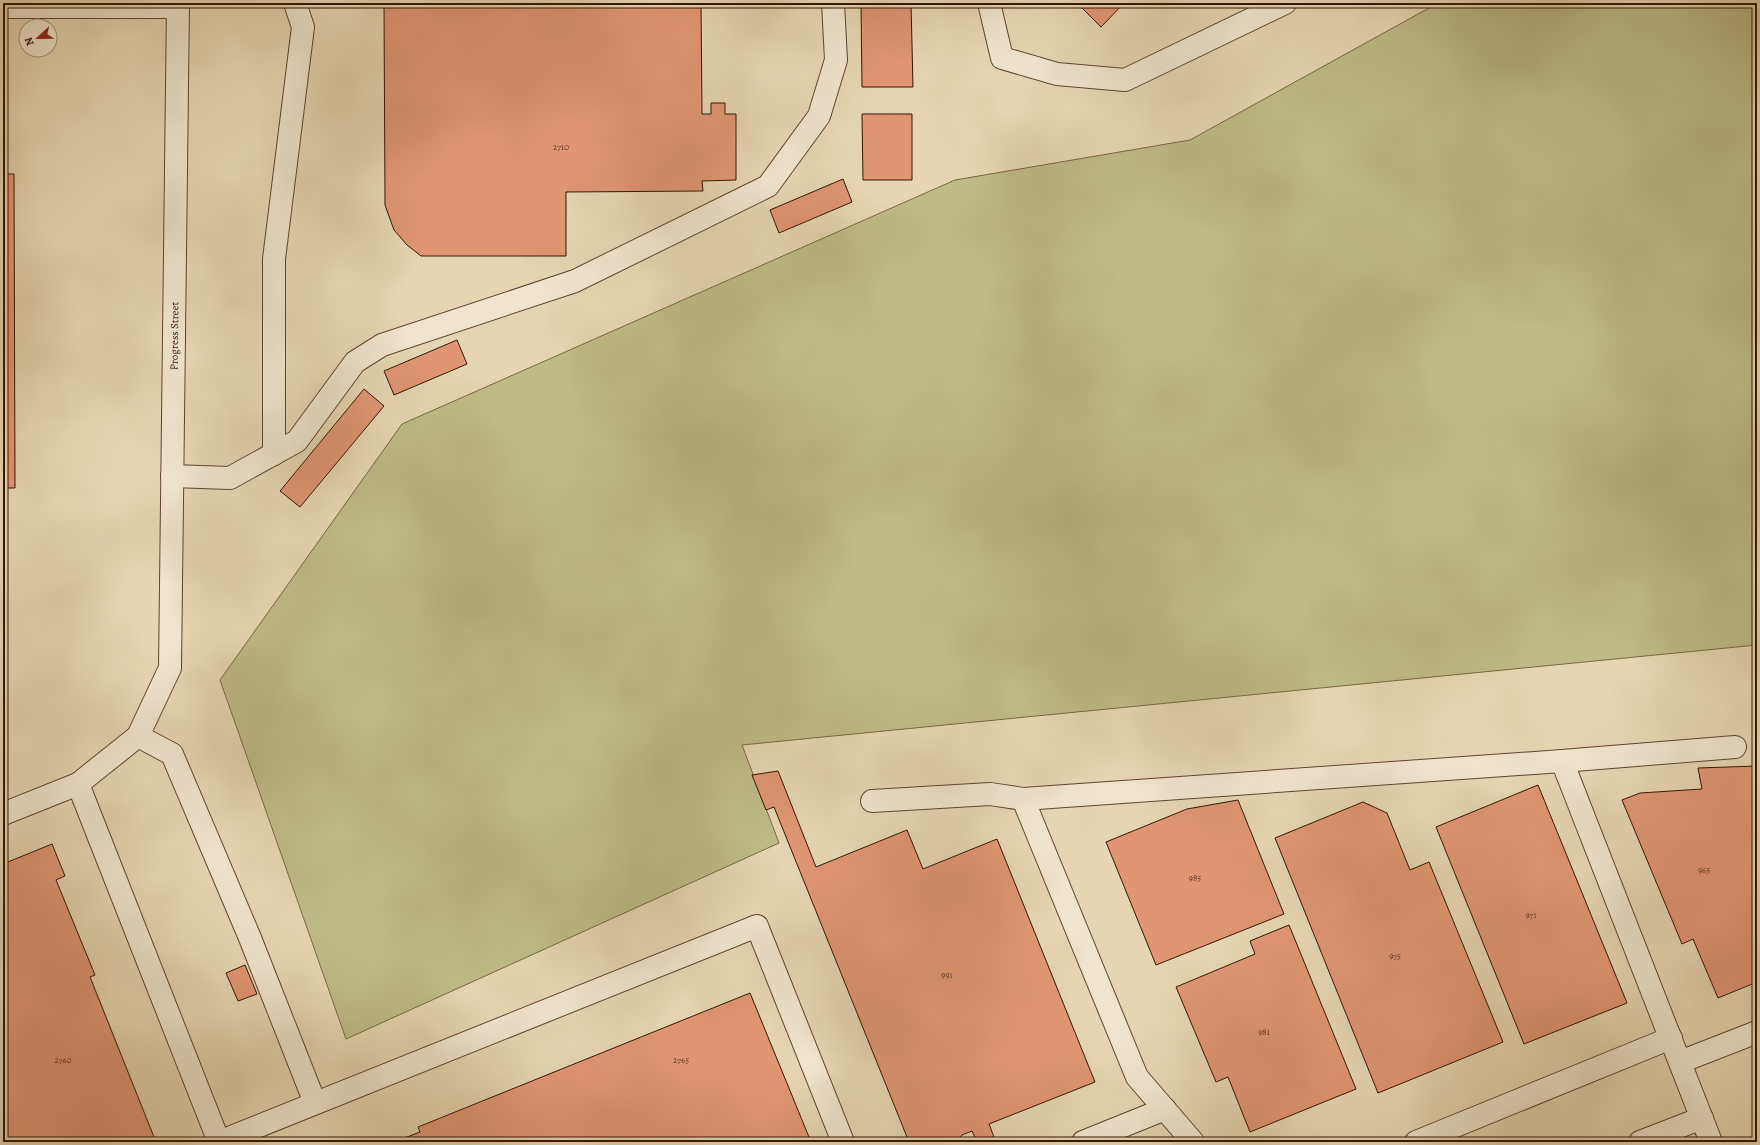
<svg xmlns="http://www.w3.org/2000/svg" width="1760" height="1145" font-family="Alegreya,serif">
<style>
.green{fill:#bdbb87;stroke:#786845}
.building{fill:#e09673;stroke:#341503}
.lines{fill:none;stroke-linecap:round;stroke-linejoin:round}
.minor-casing{stroke:#60452f;stroke-width:24}
.minor{stroke:#efe4cd;stroke-width:22}
.labels{text-anchor:middle;dominant-baseline:central;stroke-width:3;stroke-linejoin:round;paint-order:stroke}
.number-label{font-size:9px;fill:#5f351f}
.street-label{font-size:11px;fill:#341503;stroke:#efe4cd}
</style>
<rect width="100%" height="100%" fill="#e6d5b2"/>
<filter id="stains"><feTurbulence type="fractalNoise" baseFrequency=".005" numOctaves="4"/><feColorMatrix values="0 0 0 0 .2 0 0 0 0 .09 0 0 0 0 .02 0 0 0 .5 -.17"/></filter>
<radialGradient id="worn" r=".72"><stop offset=".6" stop-color="#630" stop-opacity="0"/><stop offset="1" stop-color="#630" stop-opacity=".3"/></radialGradient>
<path class="green" d="M1438,3H1757V645L742,745L779,843L346,1039L220,680L402,424L955,180L1190,140Z"/>
<g class="building">
<path d="M384,3H701L702,114H711V103H725V114H736V180L702,181L703,191L566,192V256H421L407,245L394,230L385,205Z"/>
<path d="M861,3H911L913,87H862Z"/>
<path d="M1077,3H1124L1101,27Z"/>
<path d="M862,114H912V180H863Z"/>
<path d="M3,174H14L15,488H3Z"/>
<path d="M843,179L852,202L779,233L770,210Z"/>
<path d="M457,340L467,364L394,395L384,371Z"/>
<path d="M364,389L384,406L300,507L280,491Z"/>
<path d="M1757,766V982L1718,998L1693,939L1682,944L1622,800L1640,793L1702,789L1698,768Z"/>
<path d="M778,771L816,867L907,830L923,869L997,839L1095,1082L989,1124L994,1137L983,1142H977L972,1131L962,1135L956,1142H909L774,807L766,810L752,775Z"/>
<path d="M1538,785L1627,1003L1524,1044L1436,827Z"/>
<path d="M1238,800L1284,914L1156,965L1106,842L1187,809Z"/>
<path d="M1363,802L1387,813L1410,870L1429,862L1503,1042L1378,1093L1275,838Z"/>
<path d="M52,844L65,876L56,880L95,975L90,977L156,1142H3V864Z"/>
<path d="M1289,925L1356,1089L1250,1132L1228,1077L1216,1082L1176,987L1255,954L1250,941Z"/>
<path d="M245,965L257,994L238,1001L226,973Z"/>
<path d="M750,993L811,1142H394L420,1132L418,1127Z"/>
</g>
<g class="lines">
<defs>
<g id="minor">
<path d="M989,3L1002,58L1057,74L1125,80L1285,3"/>
<path d="M3,7H178"/>
<path d="M274,454V259L303,27L295,3"/>
<path d="M172,476L230,478L297,441L355,362L382,345L575,281L768,186L819,116L836,60L833,3"/>
<path d="M138,736L172,754L250,938L315,1103"/>
<path d="M1562,761L1735,747"/>
<path id="s1" d="M78,784L138,736L170,668L178,3"/>
<path d="M872,801L990,794L1023,799"/>
<path d="M3,814L78,784L219,1142"/>
<path d="M1680,1062L1757,1032"/>
<path d="M219,1142L757,926L843,1142"/>
<path d="M1083,1142L1165,1109"/>
<path d="M1193,1142L1137,1077L1023,799L1562,761L1711,1142"/>
<path d="M1416,1142L1671,1038"/>
<path d="M1640,1142L1702,1118"/>
</g>
</defs>
<use href="#minor" class="minor-casing"/>
<use href="#minor" class="minor"/>
</g>
<g class="labels">
<g class="number-label">
<text x="561" y="147">2710</text>
<text x="1704" y="870">965</text>
<text x="1195" y="878">985</text>
<text x="1531" y="915">971</text>
<text x="1395" y="956">975</text>
<text x="947" y="975">991</text>
<text x="1264" y="1032">981</text>
<text x="63" y="1060">2760</text>
<text x="681" y="1060">2765</text>
</g>
<g class="street-label">
<text stroke="none"><textPath href="#s1" startOffset="484">Progress Street</textPath></text>
</g>
</g>
<rect width="1760" height="1145" fill="none" stroke="#e6d5b2" stroke-width="16"/>
<rect x="4" y="4" width="1752" height="1137" fill="none" stroke="#341503" stroke-width="2"/>
<rect x="8" y="8" width="1744" height="1129" fill="none" stroke="#341503"/>
<g transform="translate(38 38) rotate(248)"><circle r="19" fill="#efe4cd" stroke="#a4917c"/>
<path d="M0-3L7 15L0 10L-7 15Z" fill="#8f2418"/>
<text y="-6" font-size="11" font-weight="bold" text-anchor="middle" fill="#341503">N</text>
</g>
<rect width="100%" height="100%" filter="url(#stains)"/>
<rect width="100%" height="100%" fill="url(#worn)"/>
</svg>
